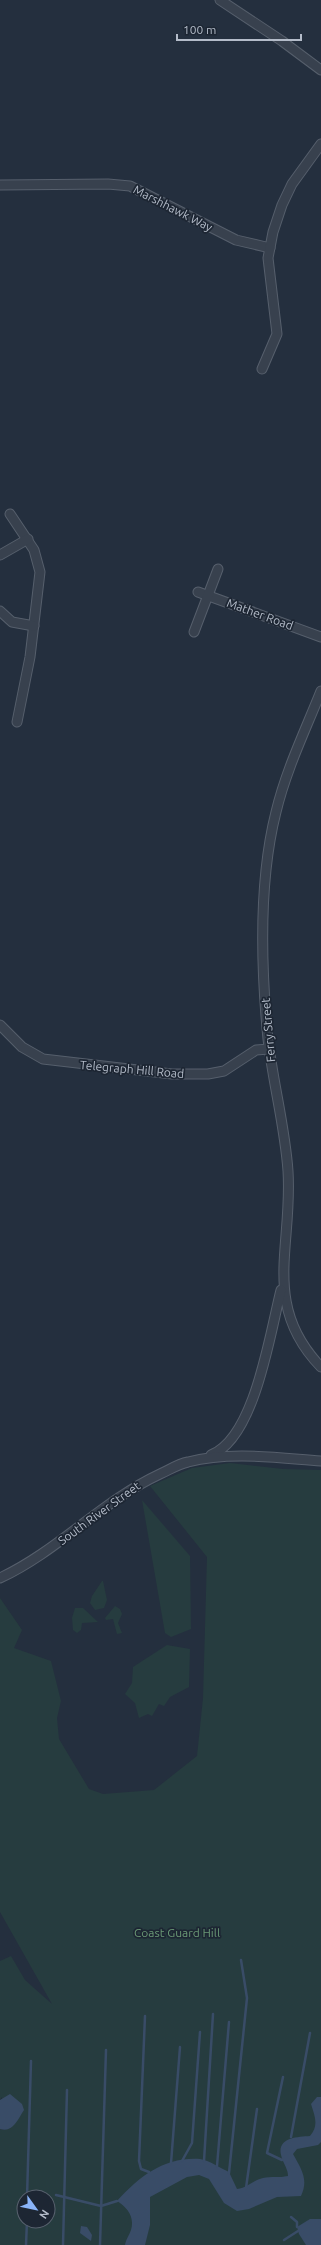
<svg xmlns="http://www.w3.org/2000/svg" width="321" height="2245" font-family="Ubuntu,sans-serif">
<style>
.green{fill:#263c3f;fill-rule:evenodd}
.water{fill:#394c67}
.lines{fill:none;stroke-linecap:round;stroke-linejoin:round}
.stream{stroke:#394c67;stroke-width:2.5}
.minor-casing{stroke:#565f6c;stroke-width:11}
.minor{stroke:#38414e;stroke-width:9}
.labels{text-anchor:middle;dominant-baseline:central;stroke-width:3.5;stroke-linejoin:round;paint-order:stroke}
.street-label{font-size:12px;fill:#b4bcc9;stroke:#1d2633}
.park-label{font-size:12px;fill:#6b9a76;stroke:#1d2633}
</style>
<rect width="100%" height="100%" fill="#242f3e"/>
<g class="green">
<path d="M230,1463L283,1469L321,1470V2245H0V2129L5,2130L2,2097L0,2100V1961L11,1956L25,1980L52,2004L0,1912V1598L22,1630L14,1648L51,1661L61,1701L57,1718L59,1739L89,1789L103,1794L154,1790L197,1756L203,1698L207,1557L150,1486L192,1468ZM24,2197H48V2221H24Z"/>
<path d="M142,1500L190,1556L191,1629L171,1637L165,1633Z"/>
<path d="M102,1581H103L107,1600L104,1608L95,1610L90,1603L92,1596Z"/>
<path d="M115,1606L120,1609L122,1614L118,1623L122,1633L117,1634L113,1619L106,1620L105,1618Z"/>
<path d="M75,1608H83L98,1622L82,1623L81,1630L77,1633L73,1630L72,1618Z"/>
<path d="M167,1645L190,1649L189,1687L170,1697L164,1706L159,1704L152,1716L148,1714L139,1718L135,1703L125,1694L132,1683L133,1667Z"/>
</g>
<g class="water">
<path d="M10,2094L22,2104L24,2110C18,2119 13,2133 0,2129V2100Z"/>
<path d="M317,2097H321V2142L318,2145L297,2149L293,2154C301,2169 309,2179 301,2196L277,2197L249,2209L237,2211L224,2203L209,2179L199,2175L187,2177L150,2197V2225L145,2245H125C126,2239 129,2236 131,2230C135,2217 127,2207 117,2201C140,2176 164,2157 200,2159C209,2160 220,2168 229,2172L237,2189C248,2188 253,2180 263,2178C271,2176 279,2178 288,2176C288,2170 285,2166 283,2161C273,2138 295,2137 310,2136C319,2125 315,2117 311,2104Z"/>
<path d="M310,2219H321V2245H306L299,2234L297,2227Z"/>
<path d="M81,2226L87,2227L92,2235L91,2241L80,2233Z"/>
</g>
<g class="lines">
<g class="stream">
<path d="M145,2016L139,2161L141,2169L149,2172"/>
<path d="M291,2137L310,2033"/>
<path d="M282,2160L267,2153L283,2077"/>
<path d="M182,2161L192,2143L200,2032"/>
<path d="M204,2161L213,2014"/>
<path d="M171,2163L180,2047"/>
<path d="M217,2166L229,2022"/>
<path d="M229,2173L247,1998L241,1960"/>
<path d="M246,2188L257,2109"/>
<path d="M56,2195L101,2206L117,2201"/>
<path d="M27,2197L31,2061"/>
<path d="M291,2217L297,2222V2227"/>
<path d="M284,2240L298,2231"/>
<path d="M26,2245L27,2221"/>
<path d="M63,2245L67,2090"/>
<path d="M100,2245L106,2050"/>
</g>
<defs>
<g id="minor">
<path d="M220,0L282,41L321,70"/>
<path d="M0,185L108,184L130,186L236,240L270,248"/>
<path d="M262,369L277,334L268,258L273,232L282,205L292,184L321,144"/>
<path d="M10,514L34,550L40,572L30,657L17,722"/>
<path d="M0,555L28,539"/>
<path d="M198,592L321,637"/>
<path d="M0,611L12,622L34,626"/>
<path d="M194,632L218,569"/>
<path d="M321,691C305,731 286,770 276,812C258,883 261,967 268,1039C273,1083 285,1127 288,1171C293,1246 261,1305 321,1367"/>
<path d="M0,1025L22,1047L43,1059L172,1074H208L224,1071L256,1050L269,1049"/>
<path d="M211,1455C255,1438 270,1333 281,1290"/>
<path d="M0,1578C58,1551 102,1501 160,1474C169,1470 178,1464 188,1462C230,1451 278,1458 321,1461"/>
</g>
</defs>
<use href="#minor" class="minor-casing"/>
<use href="#minor" class="minor"/>
</g>
<g class="labels">
<g class="street-label">
<text transform="translate(173 208) rotate(27)">Marshhawk Way</text>
<text transform="translate(260 614) rotate(20)">Mather Road</text>
<text transform="translate(268 1030) rotate(-95)">Ferry Street</text>
<text transform="translate(132 1069) rotate(5)">Telegraph Hill Road</text>
<text transform="translate(99 1513) rotate(-36)">South River Street</text>
</g>
<g class="park-label">
<text x="177" y="1932">Coast Guard Hill</text>
</g>
</g>
<g transform="translate(36 2209) rotate(123)"><circle r="19" fill="#1d2633" stroke="#59626f"/>
<path d="M0-3L7 15L0 10L-7 15Z" fill="#8ab4f8"/>
<text y="-6" font-size="11" font-weight="bold" text-anchor="middle" fill="#b4bcc9">N</text>
</g>
<path d="M177 34v6h124v-6" fill="none" stroke="#b4bcc9" stroke-width="2"/>
<text x="183" y="34" font-size="12" fill="#b4bcc9" stroke="#1d2633" stroke-width="3" paint-order="stroke">100 m</text>
</svg>
